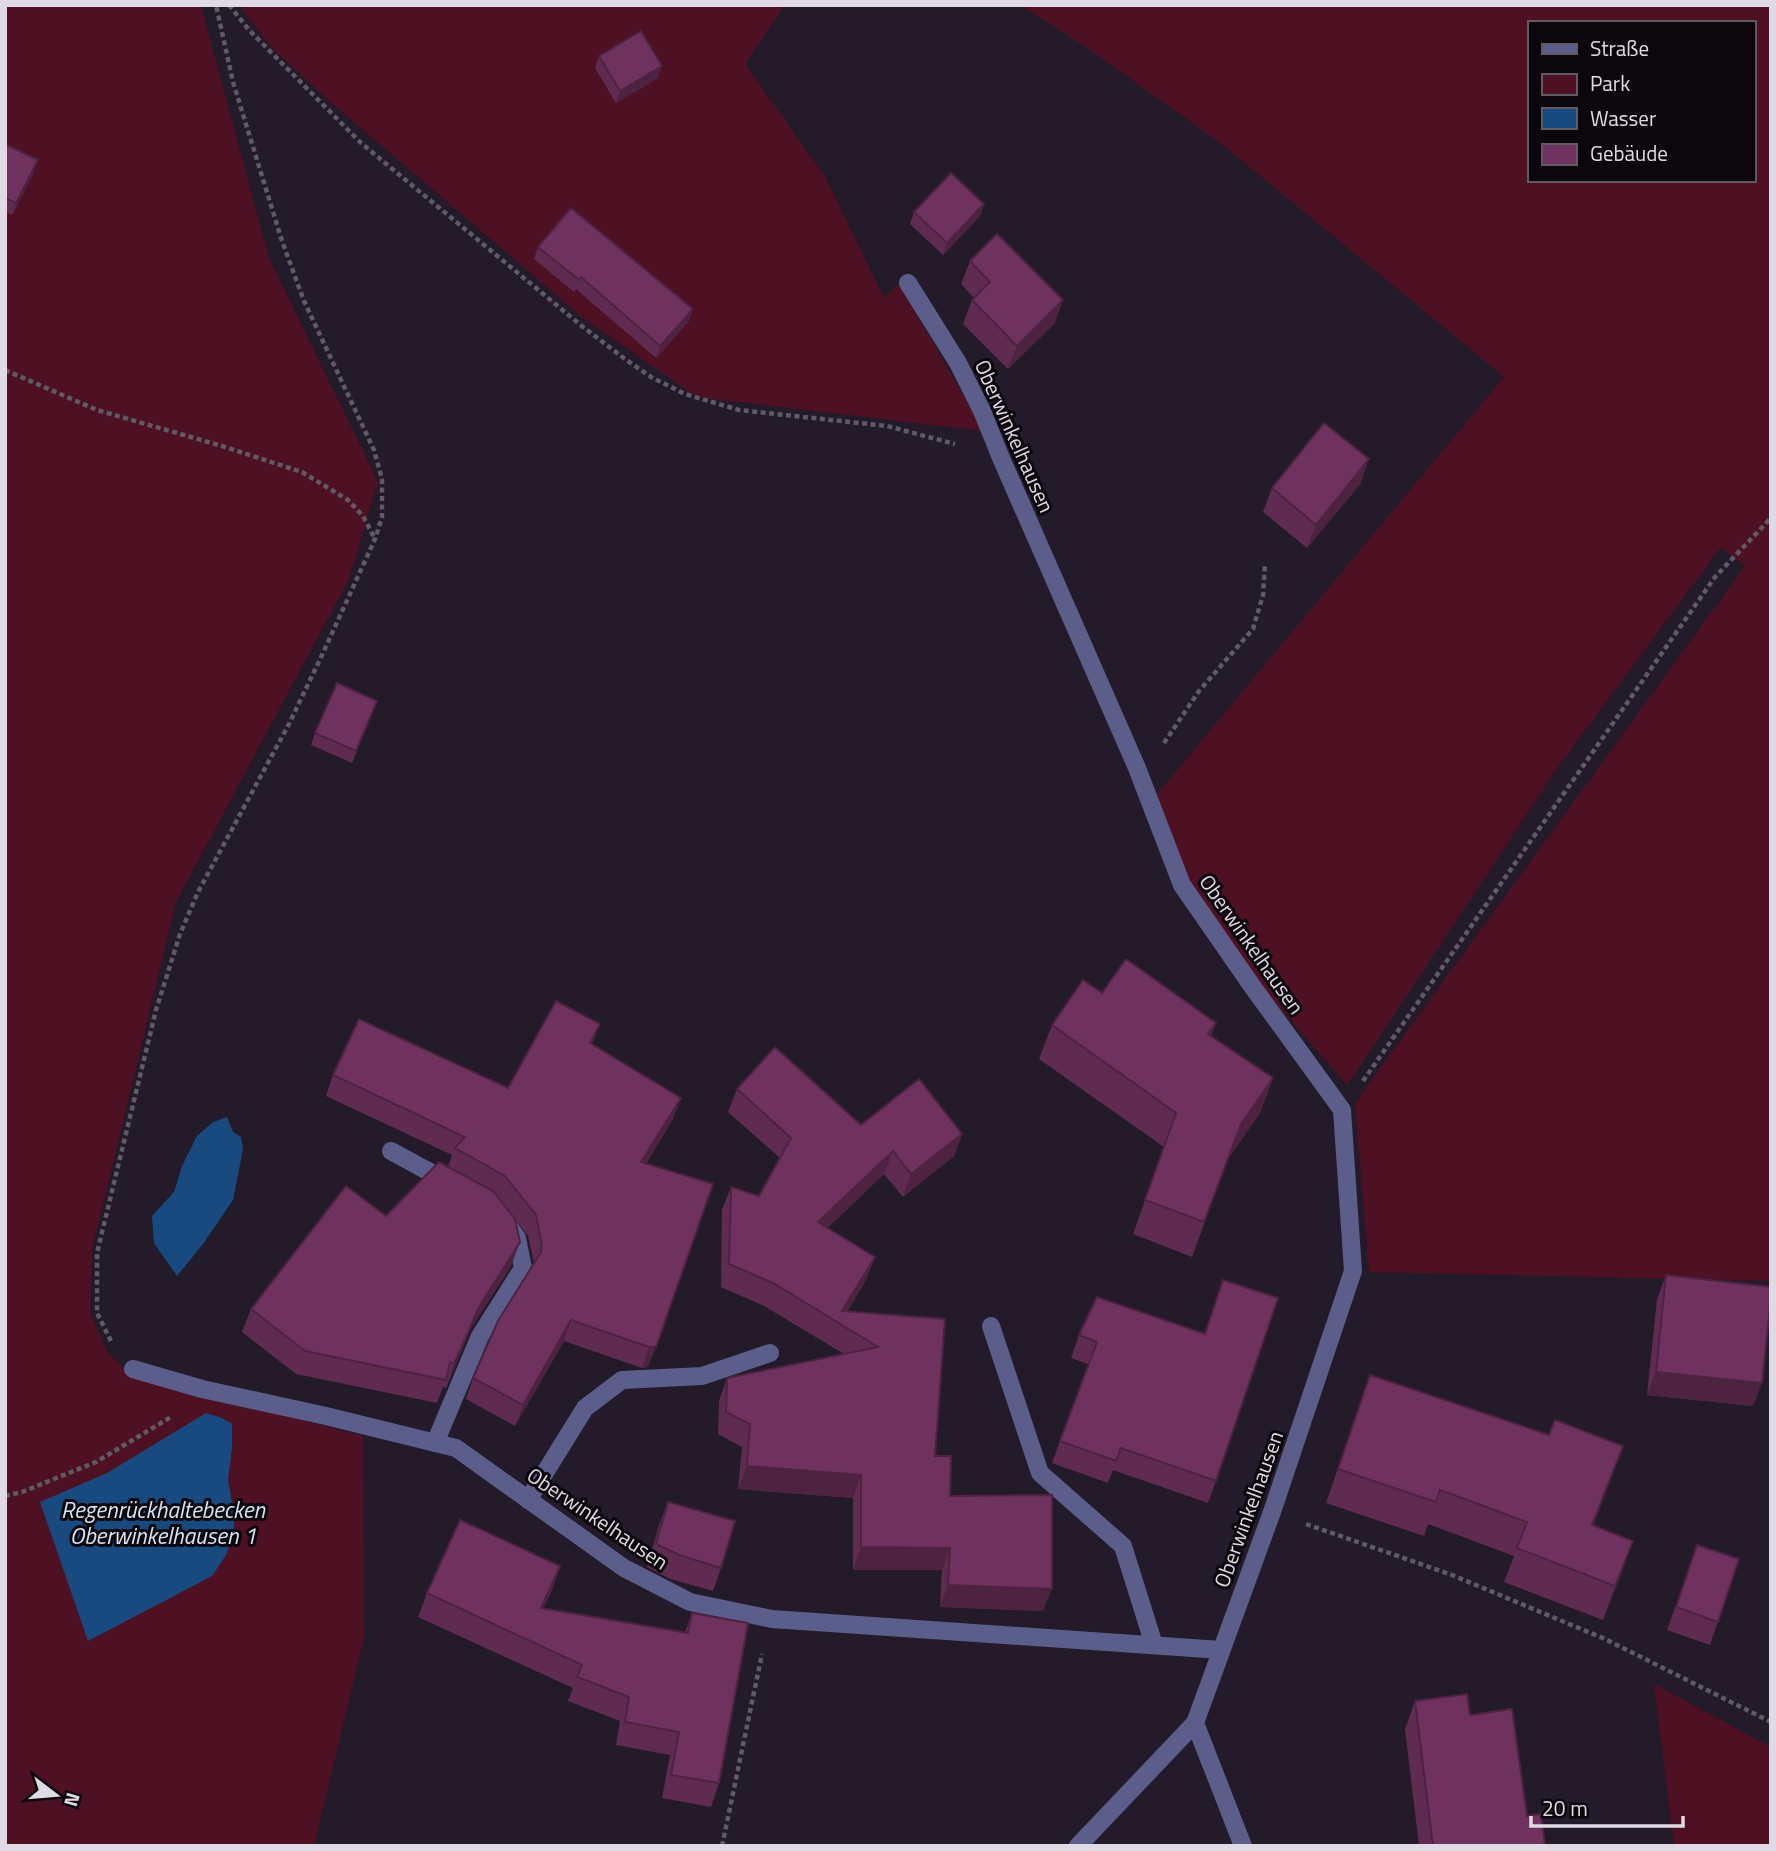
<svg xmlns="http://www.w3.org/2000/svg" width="1776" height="1851" font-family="'Titillium Web',sans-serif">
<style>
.green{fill:#4e1123;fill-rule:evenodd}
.water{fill:#184a7f}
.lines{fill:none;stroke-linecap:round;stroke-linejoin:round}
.path{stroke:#605966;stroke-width:4.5;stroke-dasharray:5 3.5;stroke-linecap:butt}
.service{stroke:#5b5d8b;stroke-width:18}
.minor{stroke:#5b5d8b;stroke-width:18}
.wall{fill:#5f2b51}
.shaded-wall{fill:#4e2342}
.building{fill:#6f325e;stroke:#4e2342;stroke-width:2}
.labels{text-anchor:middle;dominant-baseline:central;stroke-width:6;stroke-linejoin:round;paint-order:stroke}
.street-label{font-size:21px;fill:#e0dae4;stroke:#0b070d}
.water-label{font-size:23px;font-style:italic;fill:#d6e4f4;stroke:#0b070d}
</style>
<rect width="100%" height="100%" fill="#231b29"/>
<g class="green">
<path d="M5,5H201L269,258L378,482L349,579L176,902L92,1250L90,1313L107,1352L132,1376L363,1436L364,1638L314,1846H5Z"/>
<path d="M239,5H785L745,64L826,178L884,298L899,284L984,431L697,397L583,318L334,105L273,49Z"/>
<path d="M1020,5H1771V1281L1369,1272L1355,1103L1745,566L1721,547L1560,764L1347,1085L1257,982L1188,883L1154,798L1504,377L1223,145L1083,45ZM1529,23H1753V180H1529Z"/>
<path d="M1654,1684L1771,1747V1846H1674Z"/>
</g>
<g class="water">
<path d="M227,1117L233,1132L241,1137L243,1149L233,1200L203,1244L177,1276L154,1243L152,1216L174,1192L182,1166L197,1136L213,1122Z"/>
<path d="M206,1413L222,1418L232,1424V1448L228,1480L234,1513V1534L226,1555L212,1576L88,1641L40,1502L107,1473Z"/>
</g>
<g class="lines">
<g class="path">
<path d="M229,5L249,30L361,143L583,327L625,359L651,377L685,394L739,410L887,426L955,444"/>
<path d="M5,370L97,410L222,446L302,472L348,500L363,516L375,539"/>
<path d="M1164,743L1199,691L1253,629L1263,595L1265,564"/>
<path d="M1363,1081L1715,577L1771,518"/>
<path d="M111,1341L97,1313V1253L156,1010L180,934L198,892L289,724L323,653L375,539L382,517V479L374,450L304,301L282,241L233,82L216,5"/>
<path d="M5,1496L22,1492L96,1462L171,1417"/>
<path d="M1306,1524L1452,1575L1605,1639L1771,1722"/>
<path d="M722,1846L762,1654"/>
</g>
<g class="service">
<path d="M391,1151L448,1182"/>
<path d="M991,1326L1040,1473L1123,1546L1154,1645"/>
<path d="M435,1443L480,1336L523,1268L517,1238L509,1227"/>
<path d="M528,1500L585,1408L622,1380L702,1376L770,1353"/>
</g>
<g class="minor">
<path d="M908,283L958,363L982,411L1001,458L1137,768L1182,885L1252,986L1342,1110L1353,1271L1272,1512L1195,1723L1078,1846"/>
<path d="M133,1369L202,1389L326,1416L456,1448L624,1568L690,1602L772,1619L1221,1650"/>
<path d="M1195,1723L1243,1846"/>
</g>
</g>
<g class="wall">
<path d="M599,56L658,78L616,103L595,68Z"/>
<path d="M5,144L34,172L12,215L5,212Z"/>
<path d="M984,204L980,216L943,255L910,224L914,212Z"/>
<path d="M538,247L693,309L689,321L656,358L576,289L574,292L534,259Z"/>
<path d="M970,261L1063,300L1054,324L1008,369L963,324L972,300L974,298L961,284Z"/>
<path d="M1361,483L1307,548L1263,512L1272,488Z"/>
<path d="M377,701L352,763L311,745L315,733Z"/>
<path d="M1052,1025L1211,1036L1273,1078L1260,1113L1228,1159L1192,1257L1133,1234L1164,1147L1039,1059Z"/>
<path d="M592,1045L673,1119L646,1164L713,1184L648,1367L642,1368L564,1341L515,1426L466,1399L473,1378L534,1263L528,1236L496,1195L511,1266L470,1330L446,1388L443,1387L437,1403L296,1374L242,1332L251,1309L386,1216L448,1167L452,1155L326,1096L333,1075L508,1088Z"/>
<path d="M737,1089L861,1125L962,1134L954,1156L903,1197L884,1174L827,1228L866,1280L847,1312L945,1319L935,1456L950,1496L1043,1611L940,1607L942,1570H853V1498L738,1489L742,1447L718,1434L719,1401L727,1378L844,1354L764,1306L721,1287L722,1210L731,1187L759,1196L780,1158L728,1112Z"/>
<path d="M1666,1275L1753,1406L1647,1395L1657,1299Z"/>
<path d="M1223,1280L1216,1481L1208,1503L1113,1470L1108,1483L1052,1463L1088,1364L1071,1358L1079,1335L1204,1334Z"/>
<path d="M1370,1375L1610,1481L1593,1526L1633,1541L1603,1620L1504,1582L1514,1556L1428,1524L1424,1536L1326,1503Z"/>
<path d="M668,1502L721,1568L713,1591L670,1579L647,1567L659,1525Z"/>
<path d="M1697,1545L1739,1559L1710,1645L1667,1630Z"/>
<path d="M560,1566L552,1590L543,1609L685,1632L692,1613L719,1783L711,1807L662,1798L670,1755L616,1745L620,1721L568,1701L573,1688L418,1617L427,1593Z"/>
<path d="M1415,1701L1470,1715L1527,1816L1545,1846H1419L1405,1729Z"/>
</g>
<g class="shaded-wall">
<path d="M662,66L658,78L616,103L620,91Z"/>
<path d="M38,160L34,172L12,215L16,203Z"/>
<path d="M984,204L980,216L943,255L947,243Z"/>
<path d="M1063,300L1054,324L1008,369L1017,346Z"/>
<path d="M693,309L689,321L656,358L660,346Z"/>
<path d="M1369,459L1361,483L1307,548L1316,525Z"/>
<path d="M1216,1023L1204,1057L1208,1034Z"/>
<path d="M600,1024L592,1045L590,1043Z"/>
<path d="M1273,1078L1260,1113L1228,1159L1192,1257L1241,1124Z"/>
<path d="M681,1098L673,1119L634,1183L641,1162Z"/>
<path d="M962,1134L954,1156L903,1197L911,1174Z"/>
<path d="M893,1151L884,1174L810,1245L818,1222Z"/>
<path d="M520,1242L511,1266L470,1330L446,1388L454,1364L479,1307Z"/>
<path d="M875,1257L866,1280L840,1324L842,1311Z"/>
<path d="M571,1320L564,1341L515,1426L523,1405Z"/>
<path d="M649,1347H656L648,1367L642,1368Z"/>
<path d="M1656,1372L1762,1383L1753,1406L1647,1395Z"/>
<path d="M747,1466L861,1475L853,1498L738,1489Z"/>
<path d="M1633,1541L1621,1575L1603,1620L1615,1586Z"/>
<path d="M861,1547L950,1548L942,1570H853Z"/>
<path d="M560,1566L552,1590L532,1632L541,1608Z"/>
<path d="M948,1585L1052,1589L1043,1611L940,1607Z"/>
</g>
<g class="building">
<path d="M641,31L662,66L620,91L599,56Z"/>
<path d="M5,144L38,160L16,203L5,198Z"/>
<path d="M951,173L984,204L947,243L914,212Z"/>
<path d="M571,208L693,309L660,346L581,277L579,280L538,247Z"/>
<path d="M997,234L1063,300L1017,346L972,300L990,282L970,261Z"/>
<path d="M1324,423L1369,459L1316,525L1272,488Z"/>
<path d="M337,683L377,701L356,751L315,733Z"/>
<path d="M1126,959L1216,1023L1208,1034L1273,1078L1241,1124L1204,1222L1145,1200L1176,1113L1052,1025L1083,980L1102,993Z"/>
<path d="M556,1001L600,1024L590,1043L681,1098L641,1162L713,1184L656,1347H649L571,1320L523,1405L473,1378L498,1321L541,1252L542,1245L536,1215L505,1176L455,1148L465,1137L333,1075L359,1019L508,1088Z"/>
<path d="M775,1047L861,1125L919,1079L962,1134L911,1174L893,1151L818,1222L875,1257L842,1311L945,1319L935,1456H951L950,1496L1052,1495V1589L948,1585L950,1548L861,1547V1475L747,1466L750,1424L726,1412L727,1378L878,1347L773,1283L729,1264L731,1187L759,1196L791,1138L737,1089Z"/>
<path d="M439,1162L493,1191L515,1219L520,1242L479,1307L454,1364L450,1362L446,1380L305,1351L251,1309L346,1186L386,1216Z"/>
<path d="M1666,1275L1771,1287V1297L1762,1383L1656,1372Z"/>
<path d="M1223,1280L1278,1298L1216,1481L1121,1448L1116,1461L1060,1441L1097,1342L1079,1335L1097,1297L1205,1334Z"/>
<path d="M1370,1375L1549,1435L1555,1420L1623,1446L1592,1525L1633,1541L1615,1586L1517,1548L1527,1522L1440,1490L1436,1502L1338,1469Z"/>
<path d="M668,1502L735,1521L721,1568L679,1555L656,1544Z"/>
<path d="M460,1520L560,1566L541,1608L688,1633L692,1613L748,1623L719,1783L671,1775L679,1732L625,1722L629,1697L577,1677L582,1665L427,1593Z"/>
<path d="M1697,1545L1739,1559L1718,1622L1676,1607Z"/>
<path d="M1467,1694L1470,1715L1512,1709L1527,1816L1541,1814L1545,1846H1433L1415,1701Z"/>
</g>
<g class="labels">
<g class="street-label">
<text transform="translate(1015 436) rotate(66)">Oberwinkelhausen</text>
<text transform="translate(1252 944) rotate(55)">Oberwinkelhausen</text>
<text transform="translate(1248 1509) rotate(-70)">Oberwinkelhausen</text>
<text transform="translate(598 1518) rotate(34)">Oberwinkelhausen</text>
</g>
<g class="water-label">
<text x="163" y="1509">Regenrückhaltebecken<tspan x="163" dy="26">Oberwinkelhausen 1</tspan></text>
</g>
</g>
<rect width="1776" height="1851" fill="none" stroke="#e0dae4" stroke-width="14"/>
<rect x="1528" y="21" width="228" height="161" fill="#0b070d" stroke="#605b63" stroke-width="2"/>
<rect x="1542" y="44" width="35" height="10" fill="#5b5d8b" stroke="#605b63" stroke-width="2"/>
<text x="1590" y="56" font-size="21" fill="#e0dae4">Straße</text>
<rect x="1542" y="74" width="35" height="21" fill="#4e1123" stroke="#605b63" stroke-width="2"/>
<text x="1590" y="91" font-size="21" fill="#e0dae4">Park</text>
<rect x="1542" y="108" width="35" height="21" fill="#184a7f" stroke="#605b63" stroke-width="2"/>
<text x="1590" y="126" font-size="21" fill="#e0dae4">Wasser</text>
<rect x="1542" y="144" width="35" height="21" fill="#6f325e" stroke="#605b63" stroke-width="2"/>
<text x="1590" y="161" font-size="21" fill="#e0dae4">Gebäude</text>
<g transform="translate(56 1795) rotate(106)" stroke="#0b070d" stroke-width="5" paint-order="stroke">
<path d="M0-5L12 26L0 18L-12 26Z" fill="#e0dae4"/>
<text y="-10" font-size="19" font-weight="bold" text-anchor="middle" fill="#e0dae4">N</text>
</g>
<path d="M1531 1816v10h152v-10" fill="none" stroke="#e0dae4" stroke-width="3.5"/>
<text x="1542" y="1816" font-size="21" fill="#e0dae4" stroke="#0b070d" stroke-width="5" paint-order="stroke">20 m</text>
</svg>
